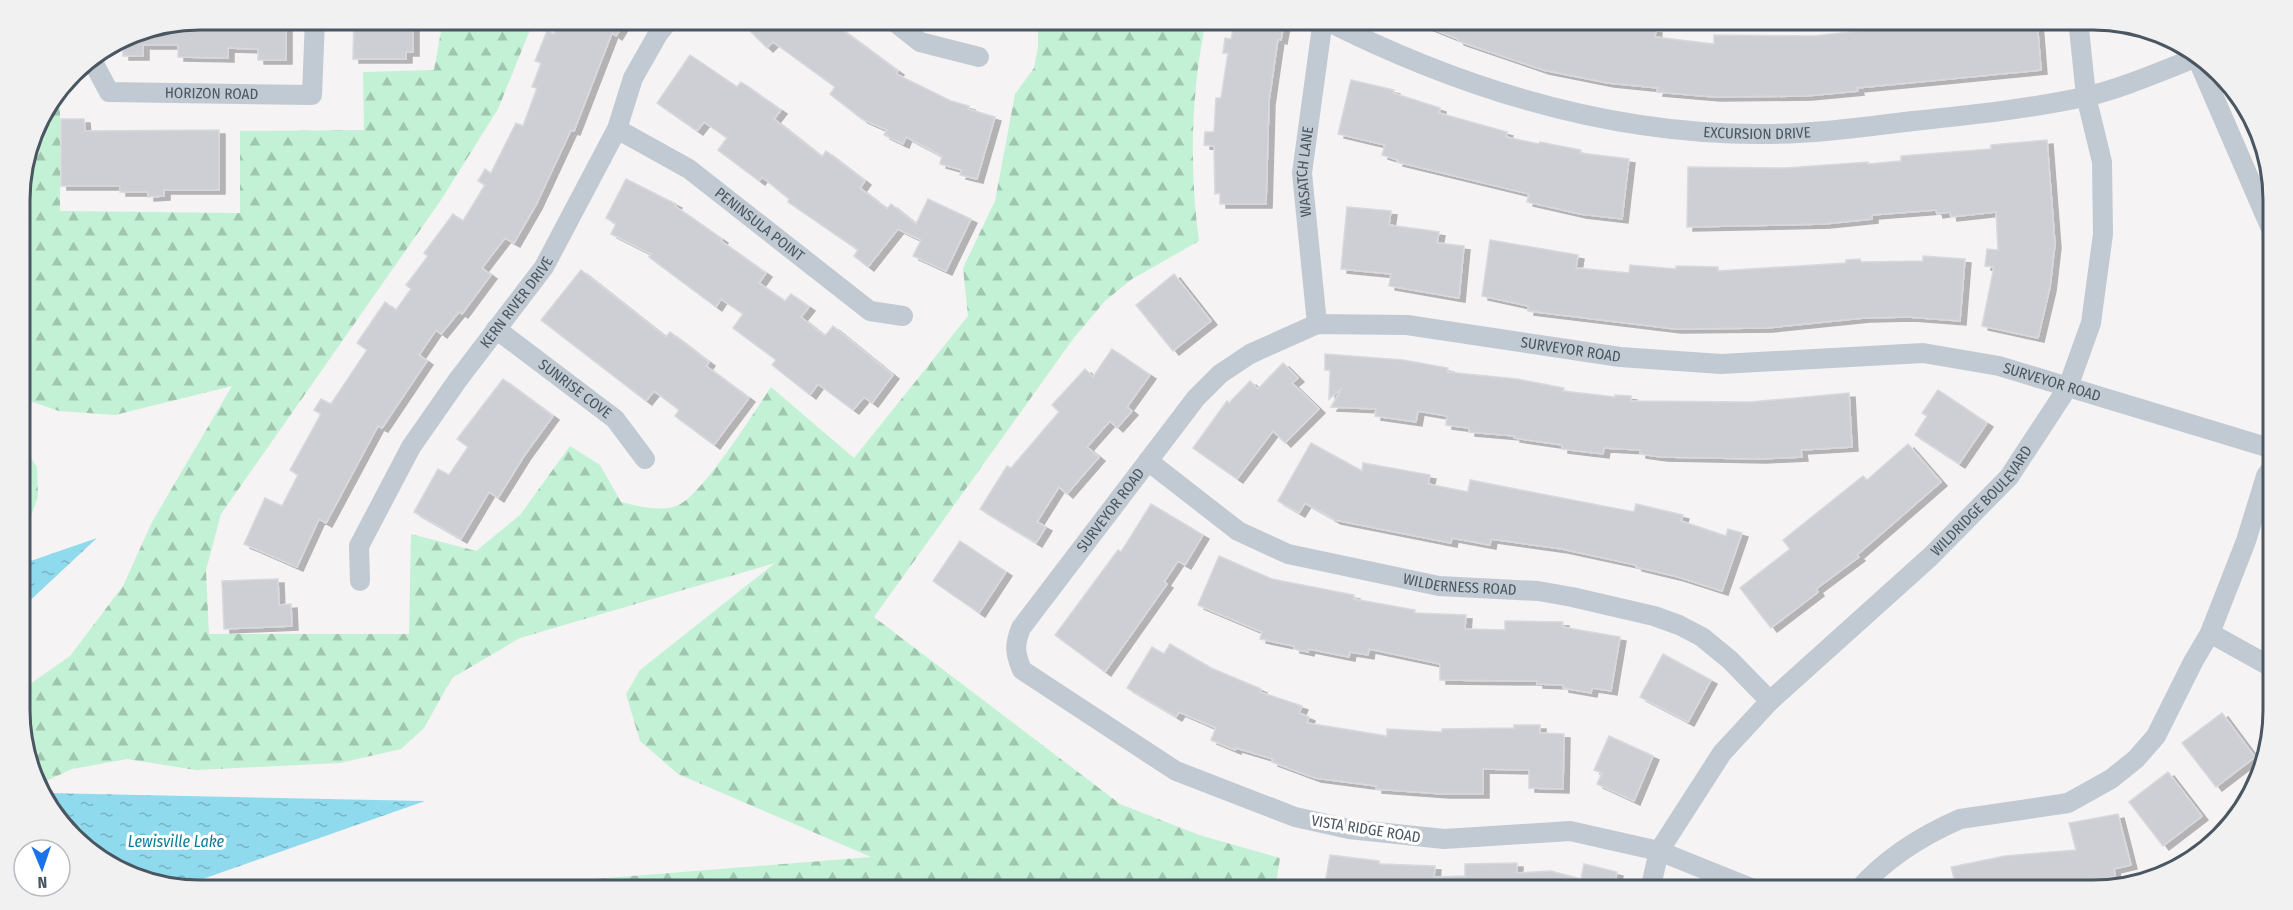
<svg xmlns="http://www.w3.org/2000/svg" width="2293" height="910" font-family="'Fira Sans Condensed',sans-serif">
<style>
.forest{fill:url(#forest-firs)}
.water{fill:url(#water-ripples)}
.building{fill:#cdcfd5;stroke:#d7d9de;stroke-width:1.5;filter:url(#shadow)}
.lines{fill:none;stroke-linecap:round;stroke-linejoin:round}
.minor{stroke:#c1cad2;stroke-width:20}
.labels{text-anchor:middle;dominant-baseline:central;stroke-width:6;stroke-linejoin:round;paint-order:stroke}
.street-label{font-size:15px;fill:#4a5661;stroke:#fff}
.water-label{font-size:16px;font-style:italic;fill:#0c7c9b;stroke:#fff}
.rim{fill:none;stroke:#4a5661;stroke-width:3}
</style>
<defs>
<pattern id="forest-firs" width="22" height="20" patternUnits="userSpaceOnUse" patternTransform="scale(1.5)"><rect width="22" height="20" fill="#c3f1d5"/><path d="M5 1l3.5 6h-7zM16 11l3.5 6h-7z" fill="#a0c6b0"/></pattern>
<pattern id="water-ripples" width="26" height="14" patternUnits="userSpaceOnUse" patternTransform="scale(1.5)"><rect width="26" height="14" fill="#90daee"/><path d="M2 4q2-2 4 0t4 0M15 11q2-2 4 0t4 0" fill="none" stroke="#78b4c4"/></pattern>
<filter id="shadow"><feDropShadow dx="6" dy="4" stdDeviation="0" flood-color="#0004"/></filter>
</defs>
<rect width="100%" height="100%" fill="#f5f3f3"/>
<g class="forest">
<path d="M443,20H534L498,109L441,200L221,514L206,570L209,634H409L411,534L476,551L520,515L570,446L600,465L621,502C638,506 658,512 676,506C700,499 755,411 771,387L854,458L968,316L963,268L995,201L1015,94L1034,68L1038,47V30L1027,20H1206C1191,93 1189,167 1199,241L1132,279L1105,301L1073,339L874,617L1120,804L1199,835L1280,858L1275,890H502L594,879L871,857L678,774L640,741L626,694L640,670L775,563L520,638L452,678L424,728L401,749L340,763L196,770L127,759L72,769L42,783L23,745V689L70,656L123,586L152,522L232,386L115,415L59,411L21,398L20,188L38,120L60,93V211L240,213V131L364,130L363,72L434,70Z"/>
<path d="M21,444L37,467L38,496L22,543Z"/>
</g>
<g class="water">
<path d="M97,538L22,608V564Z"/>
<path d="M46,793L425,801L180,887L142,881L64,829Z"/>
</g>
<g class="building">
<path d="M200,20H286V60H258V49L228,48V58L178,57V45H143V56H123V38L131,33Z"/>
<path d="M354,20H413V52H406V59H353Z"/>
<path d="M560,20H626L616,36L612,33L574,131L571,130L536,205L514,243L505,238L482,268L491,275L462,314L459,312L441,334L436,330L419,355L427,361L382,428L378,426L326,523L319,519L297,567L244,544L265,498L282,506L298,475L290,470L321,414L314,410L321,399L331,404L367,350L357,343L385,302L396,310L411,289L406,285L428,256L424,253L453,214L463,221L485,185L478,181L485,169L491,173L516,123L523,126L537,88L532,87L541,63L535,61L547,31L554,34Z"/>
<path d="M739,20H829L898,71L896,74L951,101L969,106L968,109L995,117L977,179L960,175L962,170L940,164L942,156L906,137L903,144L884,135L887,130L862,119L830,94L835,87L773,42L767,48Z"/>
<path d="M1235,20H1278L1277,23L1284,24L1281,40L1278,39L1269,101L1266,204H1220V193L1215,194L1214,146L1204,145L1205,132H1214L1216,98H1221L1228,53H1223L1225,38L1231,39Z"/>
<path d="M1411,20H1576L1615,28V26L1656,29L1655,37L1714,44V35L1813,36L1906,26V22L1934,20H1947L1948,24L2037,20L2041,70L1857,88L1858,91L1806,96L1714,97L1657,92L1658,88L1608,83L1543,70L1458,41V39Z"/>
<path d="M690,55L737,87L741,82L781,110L774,119L822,157L826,151L865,181L860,188L887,209L891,204L916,224L928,199L971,219L946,271L913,256L921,240L898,229L868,267L854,256L858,250L788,202L789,199L762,177L759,181L718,150L727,138L704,122L697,131L657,103Z"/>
<path d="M1351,80L1394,90L1393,93L1440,108L1439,113L1507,132L1506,137L1539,144L1540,142L1581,150L1580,153L1629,159L1622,219L1580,214L1527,202L1529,194L1397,162L1398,160L1382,155L1385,145L1338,134Z"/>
<path d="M61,119H84L85,131L219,130V190H164V196L148,197V192H120V186H61Z"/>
<path d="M2047,140L2055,244L2050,287L2038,338L1982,326L1994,267L1985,266L1987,249L1998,250L1996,212L1951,217L1950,212L1937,214L1936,210L1872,215V219L1824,224L1687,227L1688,167L1785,168L1868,162V164L1901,161V156L1991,149V145Z"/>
<path d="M626,179L676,204L675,206L722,239L721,241L766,273L759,283L785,301L791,294L809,307L801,317L825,336L833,326L893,375L872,403L864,397L853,410L818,384L810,395L772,365L776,360L733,328L743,314L721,299L716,307L649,257L651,254L611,234L616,224L606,218Z"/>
<path d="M1347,207L1391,211L1389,225L1439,232L1437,243L1464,246L1459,298L1389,286L1391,274L1341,269Z"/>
<path d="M1490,240L1578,255L1576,268L1629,273L1630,265L1676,269V266L1718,267V271L1846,263V260L1860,259L1861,262L1923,261V256L1965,259L1960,321L1908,317L1864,318L1767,328L1675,329L1528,311V306L1482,296Z"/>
<path d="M581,270L666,337L670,332L709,362L706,366L749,398L714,445L675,416L679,410L654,391L646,401L541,320Z"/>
<path d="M1174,274L1211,321L1173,351L1136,305Z"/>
<path d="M1112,349L1150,375L1127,407L1132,411L1117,428L1110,421L1087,447L1099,457L1067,494L1059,487L1037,522L1046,527L1036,543L980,509L1007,466L1011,468L1059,412L1052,405L1085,369L1093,377Z"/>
<path d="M1325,354L1403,360L1448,368L1447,372L1517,379L1564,388L1563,391L1615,397V395L1631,396V401L1751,402L1849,393L1852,447L1801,450L1802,457L1760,459L1661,457L1640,454V450L1604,448L1603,454L1562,449V445L1514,438L1515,436L1469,432V428L1446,425L1447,416L1418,411L1416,422L1375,416L1376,409L1331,407L1342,388L1329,399L1330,370H1325Z"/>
<path d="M1283,363L1298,378L1292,383L1319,409L1285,443L1273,431L1237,479L1193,448L1227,401L1229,403L1250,381L1258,389Z"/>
<path d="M503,379L553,416L524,456L498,498L489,492L461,539L414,512L438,469L449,475L468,447L457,439Z"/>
<path d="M1938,390L1987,423L1959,464L1915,435L1927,416L1922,413Z"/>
<path d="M1311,443L1362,471L1363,463L1430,475L1428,484L1468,492L1470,480L1634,512L1636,504L1683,515L1681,521L1726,536L1728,529L1742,533L1722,591L1678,577L1636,567V565L1562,549L1491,539L1490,545L1452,538L1451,543L1335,520L1305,503L1299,513L1278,501Z"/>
<path d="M1908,444L1941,482L1857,555L1859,557L1816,589L1818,592L1771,628L1740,588L1790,549L1783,540L1863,476L1867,480Z"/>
<path d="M1151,504L1203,535L1185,565L1178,561L1164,582L1167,584L1105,672L1055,635L1118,550L1121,552Z"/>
<path d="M960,541L1006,572L979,613L933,581Z"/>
<path d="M1219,556L1272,579L1354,595V599L1415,610L1414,613L1466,615L1465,629L1505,630V621L1563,622L1562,627L1620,637L1611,691L1592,688L1591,693L1563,688V685L1537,684V681L1440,680V664L1369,649L1368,655L1350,652L1349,657L1309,649L1308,652L1294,649V646L1260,639L1262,632L1198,605Z"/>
<path d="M278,579L279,605L291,604L292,626L224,629L222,581Z"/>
<path d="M1170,644L1211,668L1261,689L1260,692L1302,706L1299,713L1309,717L1307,723L1387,736V729L1442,732V729L1514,728V725H1540V733L1564,734L1563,789L1529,788V770L1483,769V794H1443L1376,789V786L1315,778L1272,762L1273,759L1236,748L1235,750L1211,740L1216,728L1179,712L1176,717L1127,688L1152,647L1164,654Z"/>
<path d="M1663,654L1711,680L1688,722L1640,697Z"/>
<path d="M2222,713L2255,757L2216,787L2182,743Z"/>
<path d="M1609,736L1653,756L1634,801L1597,784L1602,773L1594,770Z"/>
<path d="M2168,772L2202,816L2163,846L2129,802Z"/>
<path d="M2118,814L2131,865L2114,869L2115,876L2064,890H1957L1951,867L2005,856L2076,850L2069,823Z"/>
<path d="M1330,855L1379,861V864L1435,866L1434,877L1465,876V864L1517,863V873L1551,871L1581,879L1584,864L1617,872L1613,890H1324Z"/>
</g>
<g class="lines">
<g class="minor">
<path d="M891,19L920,42L979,57"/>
<path id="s1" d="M1323,19C1459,88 1610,135 1764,134C1814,134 1863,127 1913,121C1970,115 2028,109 2084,97C2121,89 2164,70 2200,56"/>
<path d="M2194,51L2272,231"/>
<path id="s2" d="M91,58L109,92L312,95L315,19"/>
<path id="s3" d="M617,129L689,169L870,311L903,316"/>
<path id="s4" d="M1317,324L1302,173L1323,19"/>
<path id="s5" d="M496,329L615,419L645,459"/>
<path id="s6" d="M1148,461L1238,531L1288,554L1439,586L1538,591L1572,597L1654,616L1679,625L1702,637L1730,660L1770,701"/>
<path id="s7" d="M360,581L359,546L411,447L457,381L544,267L617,129L633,78L658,34L670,19"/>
<path d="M2210,633L2273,668"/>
<path id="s8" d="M1650,890L1659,851L1722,753L1770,701L1930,557L2009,477L2068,387L2091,323L2103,234L2102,162L2086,96L2078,19"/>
<path id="s9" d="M1756,890L1659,851L1570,831L1444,839L1349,829L1295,817L1176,771L1022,670C1015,654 1014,645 1021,628L1196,398L1220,374L1250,354L1317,324L1407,325L1620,357L1721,364L1923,353L1999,366L2273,449"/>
<path d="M1858,890C1886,858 1921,836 1960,819L2068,803L2111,779L2136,759L2156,736L2193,662L2210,633L2246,541L2266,476L2273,466"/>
</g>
</g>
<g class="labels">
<g class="street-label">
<text stroke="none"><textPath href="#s2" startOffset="141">HORIZON ROAD</textPath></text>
<text stroke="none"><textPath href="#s1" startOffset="453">EXCURSION DRIVE</textPath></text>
<text stroke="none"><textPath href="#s4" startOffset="153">WASATCH LANE</textPath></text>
<text stroke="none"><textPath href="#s3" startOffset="172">PENINSULA POINT</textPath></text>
<text stroke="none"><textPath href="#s7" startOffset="326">KERN RIVER DRIVE</textPath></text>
<text stroke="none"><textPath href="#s9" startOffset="1516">SURVEYOR ROAD</textPath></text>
<text stroke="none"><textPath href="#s9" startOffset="2002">SURVEYOR ROAD</textPath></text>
<text stroke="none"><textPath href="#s5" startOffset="99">SUNRISE COVE</textPath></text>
<text stroke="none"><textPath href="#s8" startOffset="519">WILDRIDGE BOULEVARD</textPath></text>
<text stroke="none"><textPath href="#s9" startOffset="976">SURVEYOR ROAD</textPath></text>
<text stroke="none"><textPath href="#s6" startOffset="344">WILDERNESS ROAD</textPath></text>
<text transform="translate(1366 829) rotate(9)">VISTA RIDGE ROAD</text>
</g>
<g class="water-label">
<text x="176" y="841">Lewisville Lake</text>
</g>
</g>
<path d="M0 0H2293V910H0ZM200 30H2093A170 170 0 0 1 2263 200V710A170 170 0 0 1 2093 880H200A170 170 0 0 1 30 710V200A170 170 0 0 1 200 30Z" fill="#f1f1f2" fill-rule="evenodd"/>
<path class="rim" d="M200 30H2093A170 170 0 0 1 2263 200V710A170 170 0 0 1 2093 880H200A170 170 0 0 1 30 710V200A170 170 0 0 1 200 30Z"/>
<g transform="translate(42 868) rotate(178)"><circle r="28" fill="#ffffff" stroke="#b7bbc0" stroke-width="1.5"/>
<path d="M0-4.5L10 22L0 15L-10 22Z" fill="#1a73e8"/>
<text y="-9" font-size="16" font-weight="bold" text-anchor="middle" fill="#4a5661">N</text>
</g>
</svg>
